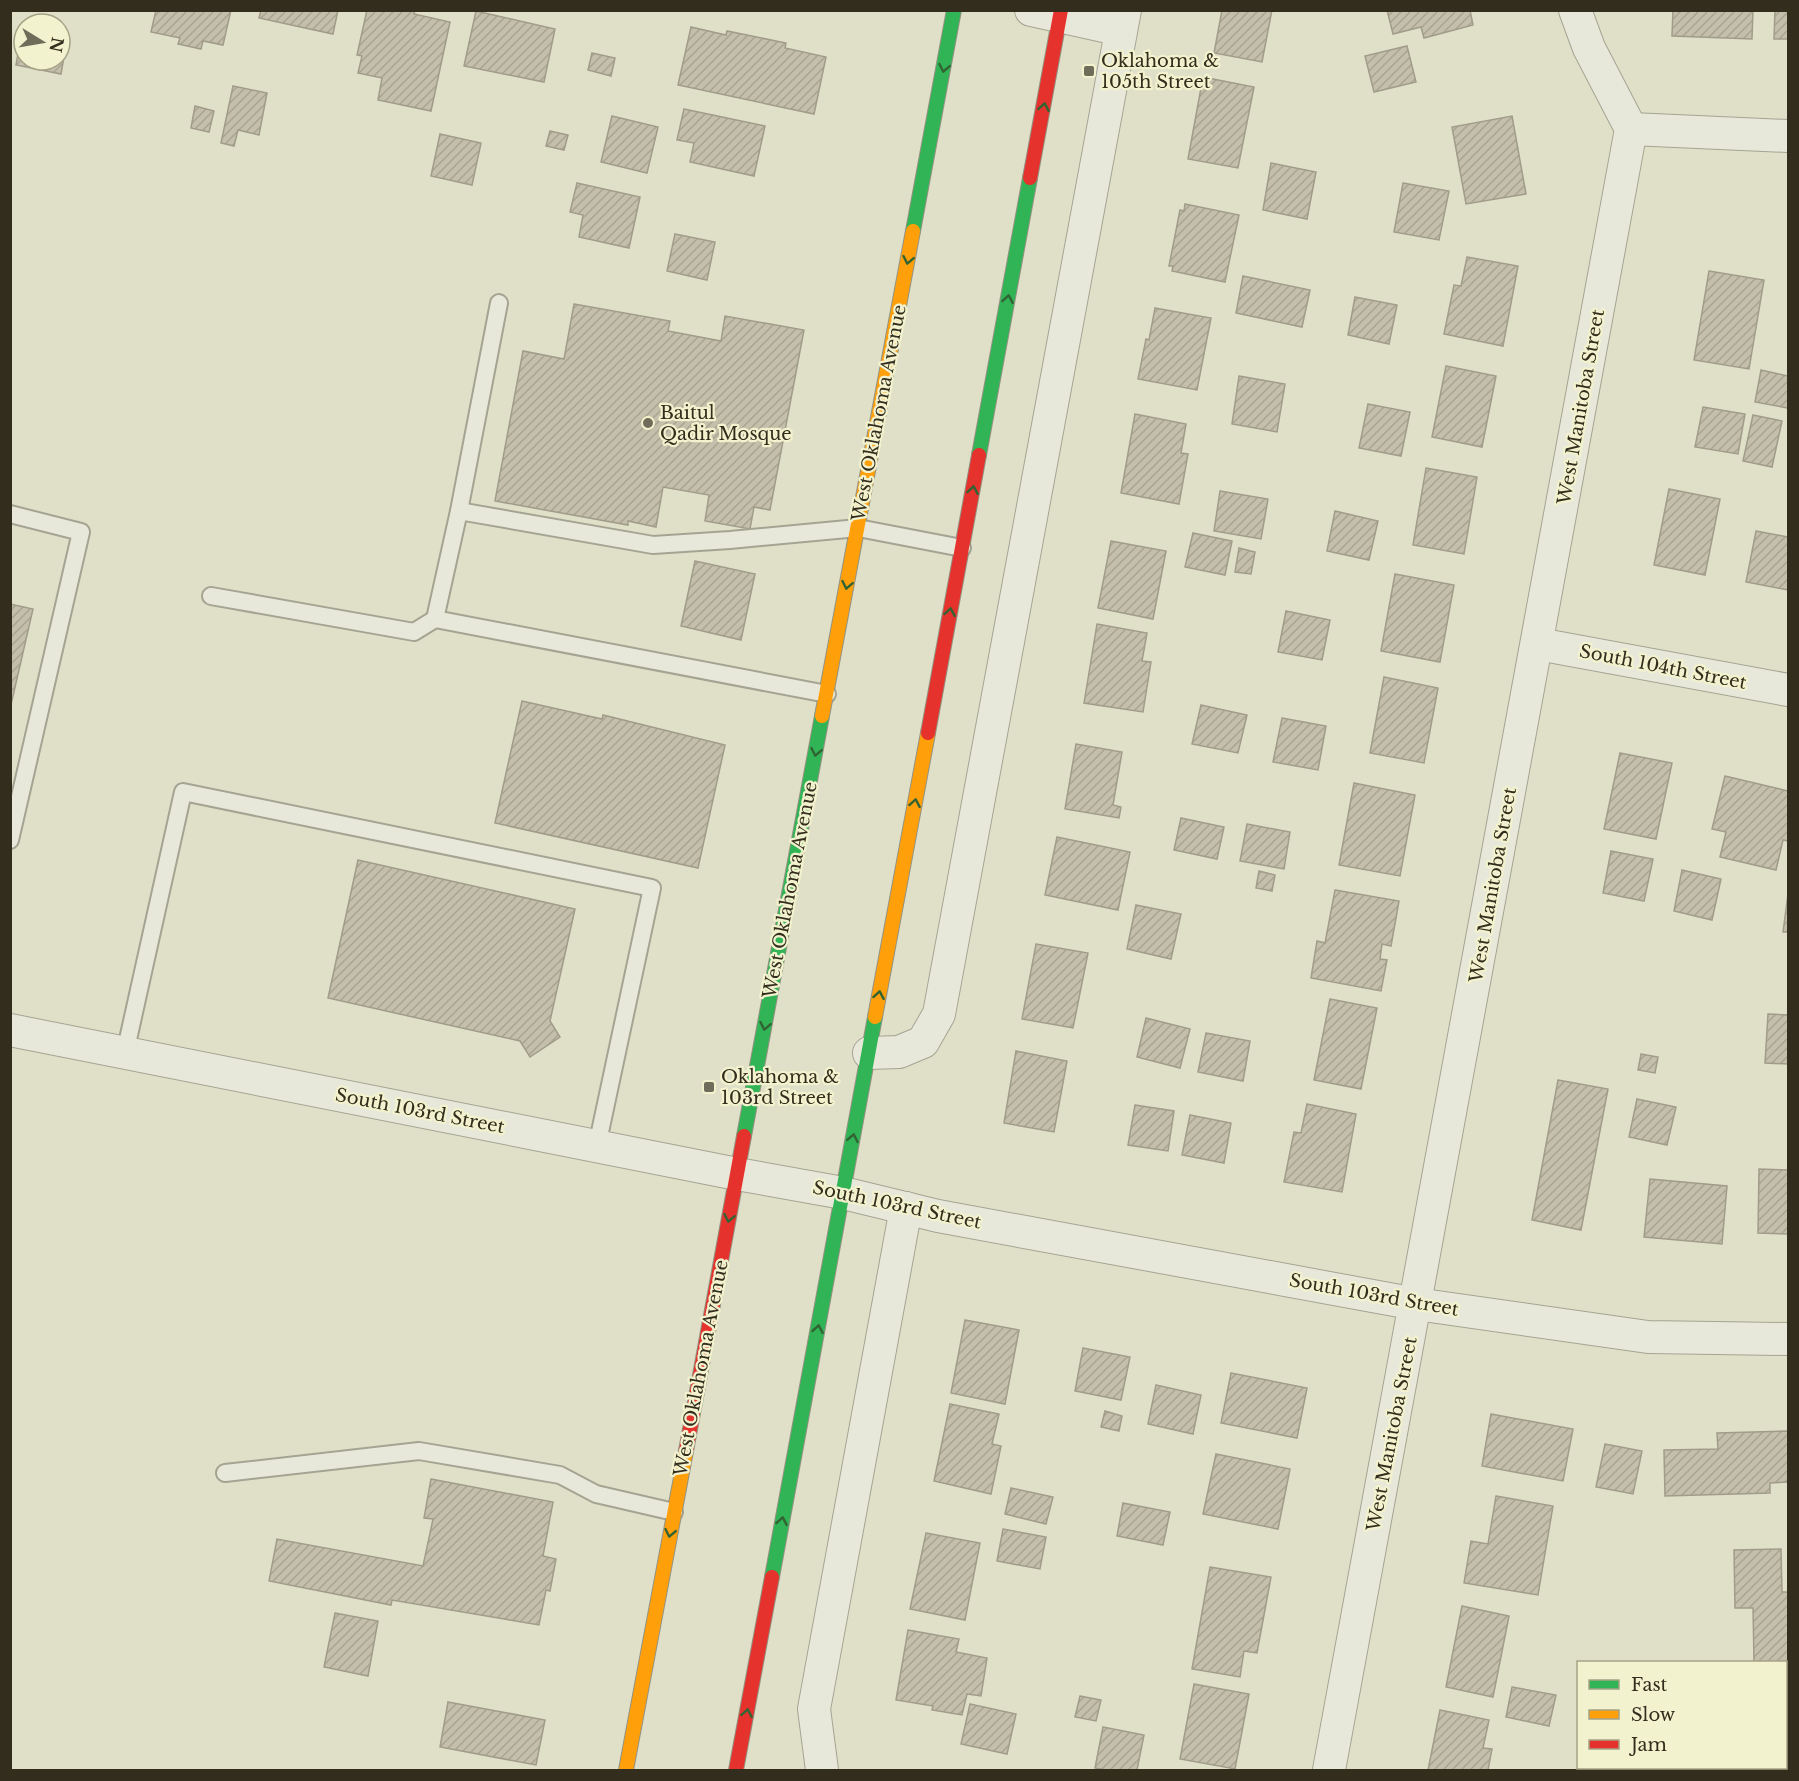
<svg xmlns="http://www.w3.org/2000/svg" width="1799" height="1781" font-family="'Libre Baskerville',serif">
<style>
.building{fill:url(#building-hatch);stroke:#a09c89;stroke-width:1.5}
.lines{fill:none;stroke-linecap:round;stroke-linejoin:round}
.lane-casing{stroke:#a5a493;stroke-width:20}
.street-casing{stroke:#a5a493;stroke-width:34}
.fast-casing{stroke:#949383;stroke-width:16}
.slow-casing{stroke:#949383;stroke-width:16}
.jam-casing{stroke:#949383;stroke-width:16}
.lane{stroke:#e8e8da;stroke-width:16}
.street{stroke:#e8e8da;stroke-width:32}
.fast{stroke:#30b455;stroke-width:14}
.slow{stroke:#ff9f0a;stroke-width:14}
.jam{stroke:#e5322d;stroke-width:14}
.oneway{stroke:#316333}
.poi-dot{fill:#6f6c59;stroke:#f2f2ce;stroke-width:2}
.labels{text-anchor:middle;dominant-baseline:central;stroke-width:4.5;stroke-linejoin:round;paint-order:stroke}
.poi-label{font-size:18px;fill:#322d1c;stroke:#f2f2ce;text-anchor:start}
.street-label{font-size:18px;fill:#322d1c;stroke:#f2f2ce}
</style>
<defs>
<pattern id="building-hatch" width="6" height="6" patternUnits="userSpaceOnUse" patternTransform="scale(1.5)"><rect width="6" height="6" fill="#c4bfaa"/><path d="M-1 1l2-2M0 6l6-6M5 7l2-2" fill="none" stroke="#a9a492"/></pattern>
</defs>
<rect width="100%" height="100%" fill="#e0e0c9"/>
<g class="building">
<path d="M156,10H231L223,45L203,41L201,49L178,44L180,38L151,32Z"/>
<path d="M261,10H338L333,34L259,18Z"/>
<path d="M367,10H415L414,14L450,22L431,111L378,100L382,78L358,73L362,56L357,55Z"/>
<path d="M1222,10H1272L1262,62L1214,53Z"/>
<path d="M1387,10H1470L1473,25L1424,38L1421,27L1393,34Z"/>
<path d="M1673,10H1753L1752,39L1672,36Z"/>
<path d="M1775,10H1788V39H1774Z"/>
<path d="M476,11L555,29L544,82L464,66Z"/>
<path d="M23,26L24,60H60V32L68,34L61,74L16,65Z"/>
<path d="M691,27L726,35L727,31L786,43L785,48L826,57L814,114L678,85Z"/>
<path d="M1407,46L1416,82L1374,92L1365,56Z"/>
<path d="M592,53L615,58L611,76L588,70Z"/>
<path d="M1203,77L1254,87L1238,168L1188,159Z"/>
<path d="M233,86L267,93L259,135L238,130L234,146L221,143Z"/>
<path d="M195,106L214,111L209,132L191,128Z"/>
<path d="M684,109L765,126L754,176L690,162L694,143L677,140Z"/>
<path d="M612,116L658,127L647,173L601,162Z"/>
<path d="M1512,116L1526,194L1466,204L1452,127Z"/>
<path d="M550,131L568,135L564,150L546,146Z"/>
<path d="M440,134L481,143L472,185L431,176Z"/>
<path d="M1271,163L1316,172L1307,219L1263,210Z"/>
<path d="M577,183L640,197L629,248L579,237L583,215L570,212Z"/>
<path d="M1403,183L1449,191L1439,240L1394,232Z"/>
<path d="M1185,204L1239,215L1225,282L1172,271L1173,266H1169L1180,210L1184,211Z"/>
<path d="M675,234L715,242L707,280L667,271Z"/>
<path d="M1467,257L1518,266L1503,346L1444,334L1454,285L1461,286Z"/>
<path d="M1709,271L1764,280L1749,369L1694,360Z"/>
<path d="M1243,276L1310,290L1302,327L1236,313Z"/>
<path d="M1355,297L1397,305L1389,344L1348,335Z"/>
<path d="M574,304L670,321L668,331L721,341L725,316L804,330L770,510L754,507L750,529L705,521L709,495L663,487L656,527L628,521V525L495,501L523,351L564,359Z"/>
<path d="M1155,308L1211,318L1197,390L1138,379L1146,339L1149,340Z"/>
<path d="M1446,366L1496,376L1482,447L1432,437Z"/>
<path d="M1761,370L1788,376V408L1755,402Z"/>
<path d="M1239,376L1285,384L1277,432L1232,424Z"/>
<path d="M1368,404L1410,412L1401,456L1359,448Z"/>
<path d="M1703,407L1745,414L1738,454L1695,447Z"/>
<path d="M1135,414L1186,424L1181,453L1188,454L1179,504L1121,493Z"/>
<path d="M1753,415L1782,421L1772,467L1743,461Z"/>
<path d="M1426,468L1477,477L1464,554L1413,545Z"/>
<path d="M1669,489L1720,499L1705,575L1654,565Z"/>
<path d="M1220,491L1268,499L1261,539L1214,531Z"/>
<path d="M1335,511L1378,521L1369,560L1327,551Z"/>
<path d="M1756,531L1788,537V590L1746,582Z"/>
<path d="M1193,533L1232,541L1225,575L1185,567Z"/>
<path d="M1111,541L1166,551L1153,619L1098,608Z"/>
<path d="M1239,548L1255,552L1251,574L1235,572Z"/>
<path d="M695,561L755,574L741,640L681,626Z"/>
<path d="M1395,574L1454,585L1440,662L1381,651Z"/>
<path d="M10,604L33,609L10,709Z"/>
<path d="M1286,611L1330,620L1322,660L1278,652Z"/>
<path d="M1097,624L1147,633L1142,661L1151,662L1143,712L1084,703Z"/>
<path d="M1384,677L1438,688L1424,763L1370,753Z"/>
<path d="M522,701L602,719L603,715L725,745L698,868L495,823Z"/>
<path d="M1201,705L1247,715L1238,753L1192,744Z"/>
<path d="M1282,718L1326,726L1318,770L1273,762Z"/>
<path d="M1076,744L1122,752L1113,805L1121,807L1119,818L1065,809Z"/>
<path d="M1620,753L1672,763L1656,839L1604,829Z"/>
<path d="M1725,776L1788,791V841L1783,840L1776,870L1720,857L1726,832L1712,829Z"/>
<path d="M1354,783L1415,795L1400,876L1339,865Z"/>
<path d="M1181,818L1224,827L1217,859L1174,850Z"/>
<path d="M1247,824L1290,832L1284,869L1240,861Z"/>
<path d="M1057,837L1130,852L1118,910L1045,895Z"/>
<path d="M1611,851L1653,859L1644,901L1603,893Z"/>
<path d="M358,860L575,909L550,1021L560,1037L530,1057L520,1041L328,998Z"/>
<path d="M1682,870L1721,879L1712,920L1674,911Z"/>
<path d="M1259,871L1275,875L1272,891L1256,888Z"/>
<path d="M1335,890L1399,901L1391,946L1382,944L1380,959L1387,960L1381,991L1311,978L1317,941L1325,943Z"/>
<path d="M1788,894V932H1783Z"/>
<path d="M1136,905L1181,914L1171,959L1127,949Z"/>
<path d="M1036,944L1088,953L1073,1028L1022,1019Z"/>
<path d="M1330,999L1377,1008L1361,1089L1314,1080Z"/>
<path d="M1768,1014L1788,1015V1064L1765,1063Z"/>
<path d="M1146,1018L1190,1029L1180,1068L1137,1057Z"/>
<path d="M1206,1033L1250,1041L1243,1081L1198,1072Z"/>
<path d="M1016,1051L1067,1061L1054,1132L1004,1123Z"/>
<path d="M1641,1054L1658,1057L1655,1073L1638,1070Z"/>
<path d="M1558,1080L1608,1089L1581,1230L1532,1220Z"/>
<path d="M1637,1099L1676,1107L1667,1145L1629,1137Z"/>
<path d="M1307,1104L1356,1114L1342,1192L1284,1182L1294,1132L1301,1133Z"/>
<path d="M1135,1105L1174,1111L1168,1151L1128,1145Z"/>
<path d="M1190,1115L1231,1123L1224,1163L1182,1155Z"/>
<path d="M1759,1169L1788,1170V1234L1758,1233Z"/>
<path d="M1650,1179L1727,1186L1722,1244L1644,1237Z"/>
<path d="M965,1320L1019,1330L1005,1404L951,1393Z"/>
<path d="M1083,1348L1130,1357L1121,1400L1075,1391Z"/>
<path d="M1231,1373L1307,1388L1297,1438L1221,1423Z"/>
<path d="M1156,1385L1201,1395L1193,1434L1148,1424Z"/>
<path d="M950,1404L999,1414L992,1444L1001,1446L991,1494L934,1481Z"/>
<path d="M1105,1411L1122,1416L1119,1431L1101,1427Z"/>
<path d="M1491,1414L1573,1429L1563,1481L1482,1466Z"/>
<path d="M1788,1431V1482L1770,1483V1493L1665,1496L1664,1450L1718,1449L1717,1433Z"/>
<path d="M1605,1444L1642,1451L1633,1494L1596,1487Z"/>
<path d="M1216,1454L1290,1469L1278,1529L1203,1514Z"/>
<path d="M431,1479L553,1502L543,1556L556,1559L550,1591L546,1590L539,1625L392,1600L391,1605L269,1581L277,1539L423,1566L433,1519L424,1518Z"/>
<path d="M1011,1488L1053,1497L1046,1524L1005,1514Z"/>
<path d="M1496,1496L1553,1506L1538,1595L1464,1583L1471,1541L1488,1544Z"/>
<path d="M1123,1503L1170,1512L1163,1545L1117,1536Z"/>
<path d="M1003,1529L1046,1537L1040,1569L997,1561Z"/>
<path d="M926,1533L980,1543L965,1620L910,1609Z"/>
<path d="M1781,1549L1782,1592H1788V1667H1786V1662H1754L1753,1608H1735L1734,1550Z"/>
<path d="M1210,1567L1271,1577L1257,1653L1244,1651L1240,1677L1192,1669Z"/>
<path d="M1462,1606L1509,1616L1493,1697L1446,1687Z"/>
<path d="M335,1613L378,1621L368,1676L324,1667Z"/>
<path d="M908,1630L959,1639L956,1652L987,1658L981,1696L967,1694L962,1715L932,1710L933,1706L896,1700Z"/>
<path d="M1194,1684L1249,1694L1235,1769L1180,1759Z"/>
<path d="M1512,1687L1556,1695L1549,1726L1506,1717Z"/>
<path d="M1786,1690L1788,1691V1770L1785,1768Z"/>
<path d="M1080,1696L1101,1700L1096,1721L1075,1717Z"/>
<path d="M448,1702L545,1720L536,1765L440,1747Z"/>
<path d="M970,1704L1016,1714L1007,1754L961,1744Z"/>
<path d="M1440,1710L1489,1720L1483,1748L1492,1749L1488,1770H1428Z"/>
<path d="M1103,1727L1144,1735L1137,1770H1106L1095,1768Z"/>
</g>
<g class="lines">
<defs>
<g id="lane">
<path d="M459,511L499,303"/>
<path d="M10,514L81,532L10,840"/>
<path d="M211,596L414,632L435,619"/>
<path d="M827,694L435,619L459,511L653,545L730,540L858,528L962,548"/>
<path d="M125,1053L183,792L652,888L597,1146"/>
<path d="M225,1473L419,1451L560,1475L596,1494L674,1512"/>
</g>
<g id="street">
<path d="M1031,10L1121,30"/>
<path d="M1631,129L1788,136"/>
<path d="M1538,644L1788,690"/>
<path d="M10,1030L737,1174L843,1193L938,1216L1416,1304L1648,1337L1788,1339"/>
<path d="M869,1053L899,1052L923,1042L939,1014L1125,10"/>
<path d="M822,1770L814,1709L906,1208"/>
<path d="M1329,1770L1631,129L1589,48L1575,10"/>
</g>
<g id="fast">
<path d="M913,231L954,10"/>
<path d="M979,455L1030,178"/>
<path d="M744,1136L822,716"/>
<path d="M772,1577L875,1017"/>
</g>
<g id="slow">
<path d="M822,716L913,231"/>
<path d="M875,1017L928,733"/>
<path d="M626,1770L686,1451"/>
</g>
<g id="jam">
<path d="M1030,178L1061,10"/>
<path d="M928,733L979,455"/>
<path d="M686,1451L744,1136"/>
<path d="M736,1770L772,1577"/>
</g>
</defs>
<use href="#lane" class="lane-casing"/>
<use href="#street" class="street-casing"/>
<use href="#fast" class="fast-casing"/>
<use href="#slow" class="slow-casing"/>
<use href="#jam" class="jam-casing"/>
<use href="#lane" class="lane"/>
<use href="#street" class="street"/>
<use href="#fast" class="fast"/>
<use href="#slow" class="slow"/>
<use href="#jam" class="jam"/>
</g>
<defs><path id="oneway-chevron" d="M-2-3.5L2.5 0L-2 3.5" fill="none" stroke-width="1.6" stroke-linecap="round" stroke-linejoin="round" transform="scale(1.5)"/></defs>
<g class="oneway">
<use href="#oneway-chevron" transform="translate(944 68) rotate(101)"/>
<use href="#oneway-chevron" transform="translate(1044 107) rotate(-80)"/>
<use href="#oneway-chevron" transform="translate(908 260) rotate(101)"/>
<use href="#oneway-chevron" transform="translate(1008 299) rotate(-80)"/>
<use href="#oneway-chevron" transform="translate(973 490) rotate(-80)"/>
<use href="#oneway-chevron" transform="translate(847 585) rotate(101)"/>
<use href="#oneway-chevron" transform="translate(950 612) rotate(-80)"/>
<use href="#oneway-chevron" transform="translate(816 752) rotate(101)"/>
<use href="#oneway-chevron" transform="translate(915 803) rotate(-80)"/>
<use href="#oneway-chevron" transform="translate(879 995) rotate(-80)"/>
<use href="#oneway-chevron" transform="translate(765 1026) rotate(101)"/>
<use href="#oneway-chevron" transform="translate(853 1138) rotate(-79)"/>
<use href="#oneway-chevron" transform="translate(729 1218) rotate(101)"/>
<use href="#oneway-chevron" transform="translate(818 1329) rotate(-80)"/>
<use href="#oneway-chevron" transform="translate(782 1521) rotate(-80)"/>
<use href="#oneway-chevron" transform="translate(670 1533) rotate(101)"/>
<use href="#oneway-chevron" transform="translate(747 1713) rotate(-80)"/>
</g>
<g class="poi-dot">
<rect x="1083" y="65" width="12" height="12" rx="3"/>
<circle cx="648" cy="423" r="6"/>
<rect x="703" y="1081" width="12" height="12" rx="3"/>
</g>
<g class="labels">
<g class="poi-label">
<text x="1101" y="61">Oklahoma &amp;<tspan x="1101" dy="21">105th Street</tspan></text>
<text x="660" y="413">Baitul<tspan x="660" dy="21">Qadir Mosque</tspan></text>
<text x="721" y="1077">Oklahoma &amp;<tspan x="721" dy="21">103rd Street</tspan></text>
</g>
<g class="street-label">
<text transform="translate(1581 407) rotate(-80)">West Manitoba Street</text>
<text transform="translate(879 413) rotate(-79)">West Oklahoma Avenue</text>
<text transform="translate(1663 667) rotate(11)">South 104th Street</text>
<text transform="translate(1493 885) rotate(-80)">West Manitoba Street</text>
<text transform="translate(790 890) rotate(-79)">West Oklahoma Avenue</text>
<text transform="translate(420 1111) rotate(11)">South 103rd Street</text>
<text transform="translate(897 1205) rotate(12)">South 103rd Street</text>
<text transform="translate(1374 1295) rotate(10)">South 103rd Street</text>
<text transform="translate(701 1368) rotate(-79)">West Oklahoma Avenue</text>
<text transform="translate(1392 1434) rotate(-79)">West Manitoba Street</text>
</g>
</g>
<rect width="1799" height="1781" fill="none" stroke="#322d1c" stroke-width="24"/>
<rect x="1577" y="1661" width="210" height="108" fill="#f2f2ce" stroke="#a5a387" stroke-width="1.5"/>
<rect x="1589" y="1680" width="30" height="9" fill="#30b455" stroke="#a5a387" stroke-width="1.5"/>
<text x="1631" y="1691" font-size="18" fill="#322d1c">Fast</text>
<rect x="1589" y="1710" width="30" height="9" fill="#ff9f0a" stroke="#a5a387" stroke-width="1.5"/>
<text x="1631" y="1721" font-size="18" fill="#322d1c">Slow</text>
<rect x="1589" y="1740" width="30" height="9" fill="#e5322d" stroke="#a5a387" stroke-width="1.5"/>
<text x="1631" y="1751" font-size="18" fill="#322d1c">Jam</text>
<g transform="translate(42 42) rotate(101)"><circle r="28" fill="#f2f2ce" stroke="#a5a387" stroke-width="1.5"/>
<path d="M0-4.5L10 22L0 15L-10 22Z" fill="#6f6c59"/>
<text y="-9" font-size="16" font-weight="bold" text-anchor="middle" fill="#322d1c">N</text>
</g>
</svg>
